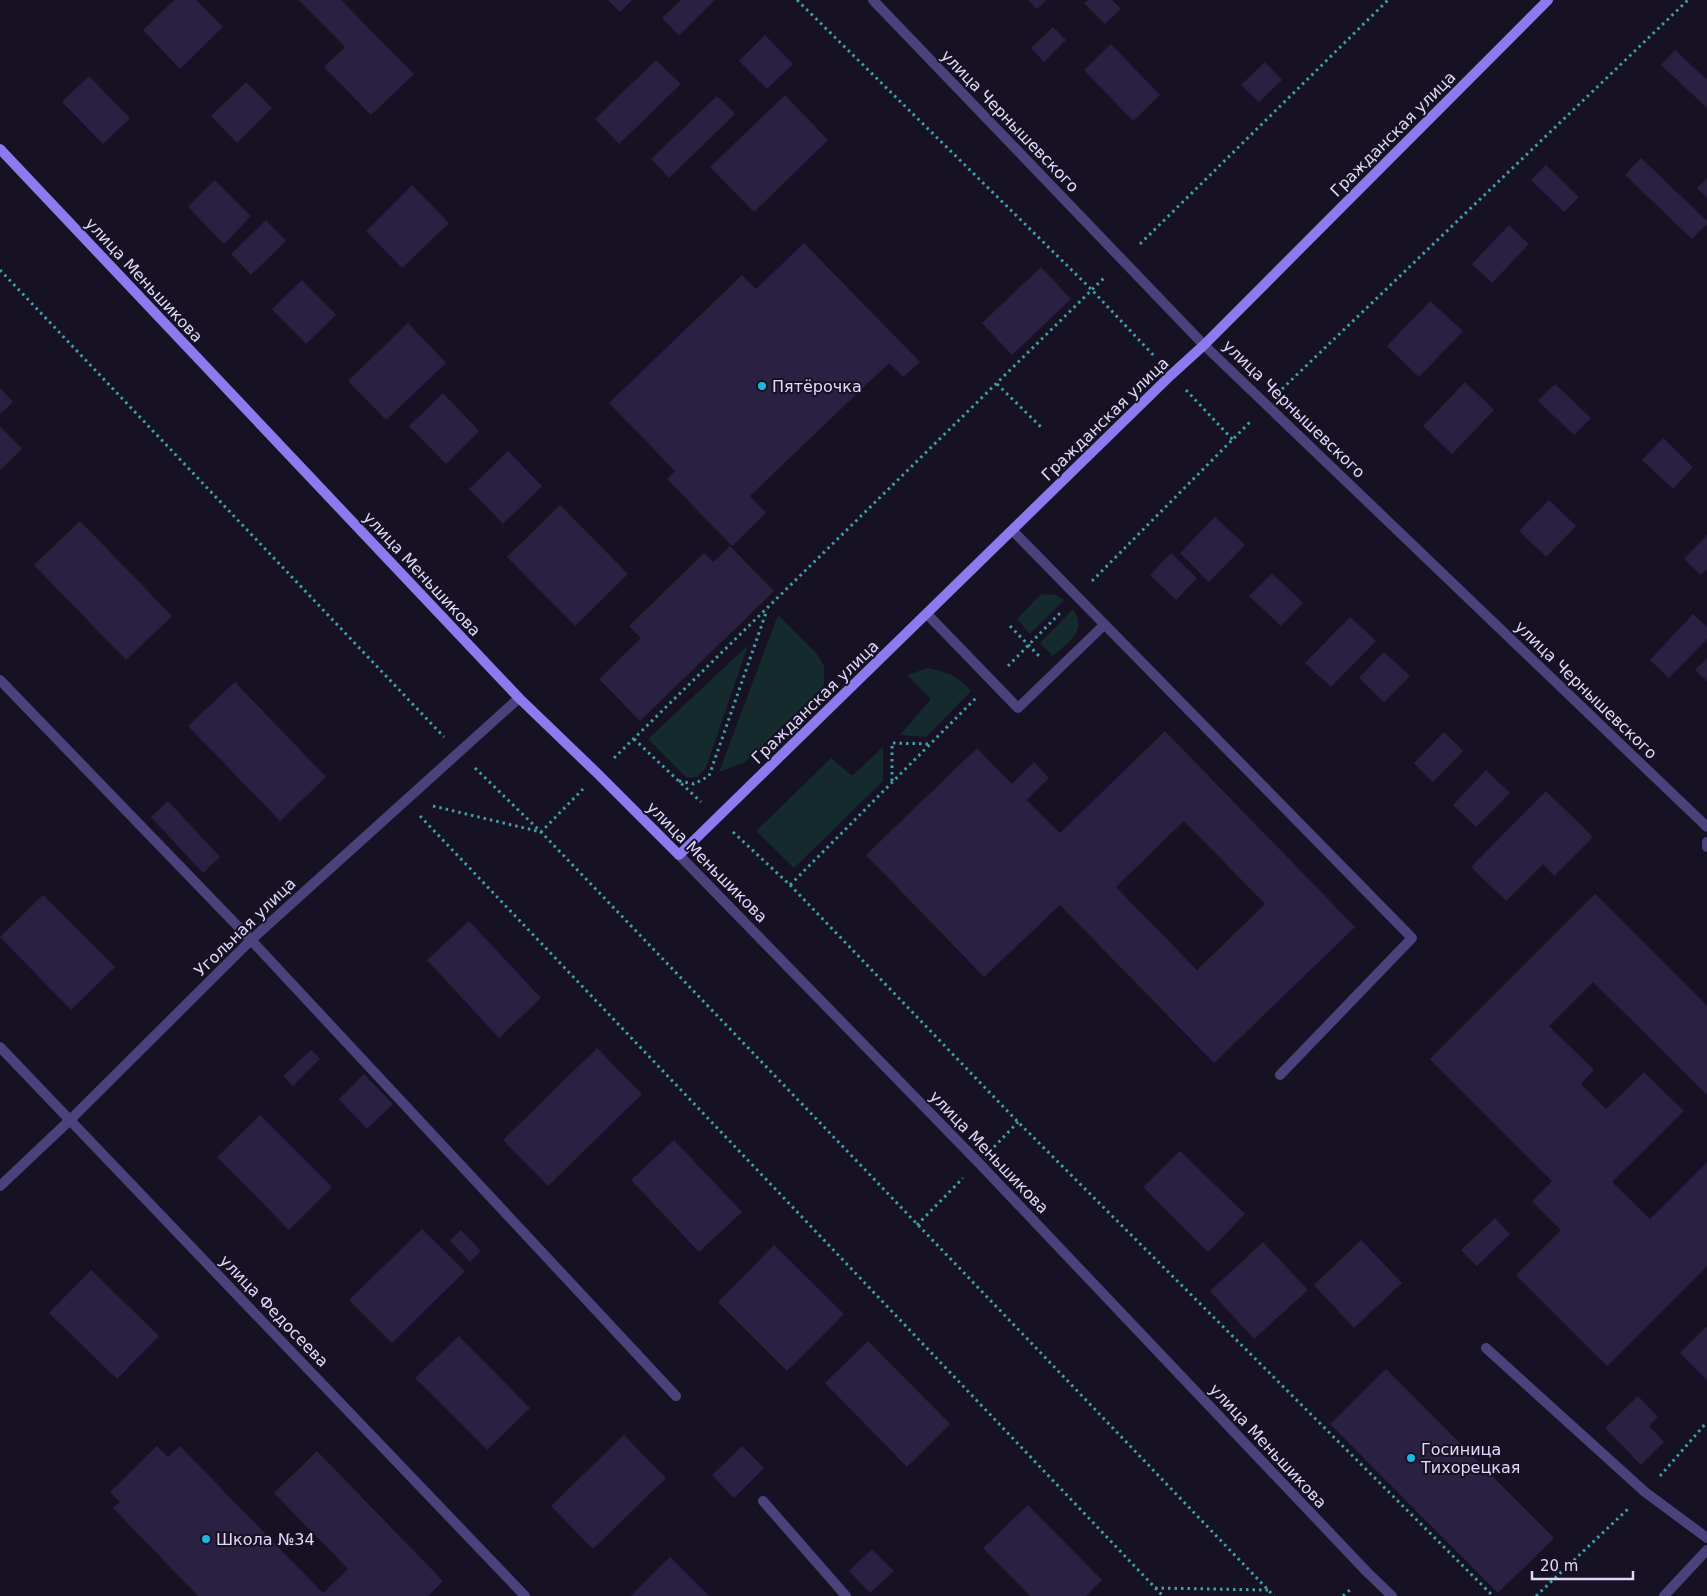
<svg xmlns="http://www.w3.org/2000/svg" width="1707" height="1596" font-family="'DejaVu Sans',sans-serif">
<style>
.green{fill:#152a2c}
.building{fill:#2a2041;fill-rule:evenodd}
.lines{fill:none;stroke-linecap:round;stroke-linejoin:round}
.path{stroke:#3ea1a8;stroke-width:3;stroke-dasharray:2.5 4;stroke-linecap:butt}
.service{stroke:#4b427c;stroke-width:10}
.minor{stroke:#4b427c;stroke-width:10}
.secondary{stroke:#8b7bee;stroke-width:10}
.poi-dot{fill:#1db6e1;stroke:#161123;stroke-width:2}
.labels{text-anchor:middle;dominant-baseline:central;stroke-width:4;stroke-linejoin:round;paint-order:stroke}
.street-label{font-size:16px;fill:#e0d8fa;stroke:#161123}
.poi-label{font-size:16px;fill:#e0d8fa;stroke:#161123;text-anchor:start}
</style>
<rect width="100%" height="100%" fill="#161123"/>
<g class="green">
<path d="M1047,594L1056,595L1064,600L1030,634L1017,619L1040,595Z"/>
<path d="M1073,609C1088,632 1068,642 1053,656L1040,643Z"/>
<path d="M778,615L817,654L824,666V686L744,763L719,772Z"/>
<path d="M748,645L706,768L697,777L687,778L648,739Z"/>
<path d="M928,668C950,673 956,675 971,691L926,737L900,735L931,699L907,675Z"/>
<path d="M883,747V781L794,868L756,831L831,758L852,776Z"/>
</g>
<g class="building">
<path d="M174,0H196L223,27L180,69L143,30Z"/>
<path d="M299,0H341L414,74L371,115L324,67L345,47Z"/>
<path d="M608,0H632L620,12Z"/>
<path d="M681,0H715L679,36L662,18Z"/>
<path d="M1028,0H1046L1037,9Z"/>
<path d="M1088,0H1112L1121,9L1105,24L1084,3Z"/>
<path d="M1053,27L1066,40L1044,62L1031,48Z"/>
<path d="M765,35L793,64L767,89L739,61Z"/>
<path d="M1111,44L1160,95L1133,121L1084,70Z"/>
<path d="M1675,50L1707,80V108L1661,65Z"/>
<path d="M656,60L681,84L619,144L595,119Z"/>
<path d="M1265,62L1282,80L1259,102L1241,85Z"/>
<path d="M89,76L130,118L103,144L62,102Z"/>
<path d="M246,82L272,108L237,143L211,116Z"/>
<path d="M785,95L828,140L754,212L710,167Z"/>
<path d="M717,96L735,114L669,178L651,159Z"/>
<path d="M1641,158L1707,221V224L1692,239L1625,175Z"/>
<path d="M1546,165L1579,197L1564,212L1531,180Z"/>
<path d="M1707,178V198L1697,188Z"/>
<path d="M215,180L251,216L224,244L188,207Z"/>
<path d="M412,185L449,223L402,268L366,231Z"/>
<path d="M266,220L286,241L251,275L231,254Z"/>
<path d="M1509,225L1529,244L1492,283L1472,264Z"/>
<path d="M804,243L920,362L903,377L889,363L750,496L766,513L732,546L667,479L675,471L609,403L742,275L756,289Z"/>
<path d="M1041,267L1071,299L1012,355L982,323Z"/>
<path d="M302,280L336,315L306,344L272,309Z"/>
<path d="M1430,301L1463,331L1419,377L1387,346Z"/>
<path d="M408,323L446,363L386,420L348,381Z"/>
<path d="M1465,382L1494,410L1452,454L1423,426Z"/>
<path d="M1555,384L1591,418L1574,435L1538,401Z"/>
<path d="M0,388L13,402L0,414Z"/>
<path d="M443,393L479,431L446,464L409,426Z"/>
<path d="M0,426L22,449L0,470Z"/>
<path d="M1663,438L1693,467L1673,489L1642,460Z"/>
<path d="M508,451L542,486L503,524L469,489Z"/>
<path d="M1549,500L1576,526L1546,557L1519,531Z"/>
<path d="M560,505L628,574L575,626L507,557Z"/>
<path d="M1215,517L1245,545L1209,582L1180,553Z"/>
<path d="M80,521L172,616L126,660L34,565Z"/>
<path d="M1707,535V569L1701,575L1684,559Z"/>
<path d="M730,546L774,591L640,721L599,679L641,638L629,626L704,553L713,562Z"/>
<path d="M1171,553L1197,578L1176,600L1150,575Z"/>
<path d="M1272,573L1303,603L1281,626L1249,596Z"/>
<path d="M1693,614L1707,627V639L1669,678L1650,660Z"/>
<path d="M1350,617L1376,641L1331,687L1305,663Z"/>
<path d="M1384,652L1410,676L1384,702L1359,678Z"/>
<path d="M1707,658V681L1695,670Z"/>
<path d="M235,682L326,777L280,821L188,726Z"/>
<path d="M1165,731L1355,927L1214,1063L1060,905L984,977L866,855L977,748L1012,784L1034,762L1049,778L1027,800L1060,833ZM1184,821L1265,904L1197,970L1116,887Z"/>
<path d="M1444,732L1463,751L1433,782L1414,763Z"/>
<path d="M1486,770L1510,793L1476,827L1453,805Z"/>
<path d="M1546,791L1593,837L1554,876L1543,864L1506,901L1471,867Z"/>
<path d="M168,801L220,857L203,873L151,817Z"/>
<path d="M1595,894L1707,1006V1095L1593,982L1549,1026L1594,1070L1581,1084L1606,1109L1644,1072L1684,1111L1612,1182L1650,1219L1707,1162V1266L1607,1366L1516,1275L1561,1230L1532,1201L1552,1181L1430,1059Z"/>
<path d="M43,895L115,967L71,1010L0,937Z"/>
<path d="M469,921L541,998L499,1038L427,960Z"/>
<path d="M597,1048L642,1094L548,1186L503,1140Z"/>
<path d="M311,1050L320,1059L293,1086L283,1076Z"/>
<path d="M364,1074L393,1104L367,1129L339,1099Z"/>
<path d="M260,1115L332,1187L289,1230L217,1157Z"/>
<path d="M674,1140L742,1212L699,1252L631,1180Z"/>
<path d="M1180,1151L1245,1214L1208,1252L1143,1187Z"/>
<path d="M1495,1218L1510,1234L1477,1266L1461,1250Z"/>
<path d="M422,1229L465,1271L392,1343L349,1300Z"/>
<path d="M461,1230L481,1251L470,1262L450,1241Z"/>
<path d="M1361,1240L1402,1283L1354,1328L1314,1285Z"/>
<path d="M1263,1242L1308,1290L1254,1339L1210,1291Z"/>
<path d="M774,1245L844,1314L787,1371L718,1302Z"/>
<path d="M91,1270L159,1336L117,1379L49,1313Z"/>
<path d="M1707,1326V1380L1680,1353Z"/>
<path d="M459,1336L530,1408L487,1450L415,1378Z"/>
<path d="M868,1341L950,1424L907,1467L825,1383Z"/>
<path d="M1386,1369L1554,1538L1498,1593L1330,1424Z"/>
<path d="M1638,1396L1658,1417L1649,1426L1664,1442L1641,1465L1605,1428Z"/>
<path d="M624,1435L666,1478L593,1549L551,1506Z"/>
<path d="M157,1446L168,1457L180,1446L323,1593L348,1569L274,1493L317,1451L443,1581L428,1596H198L113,1508L120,1502L110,1492Z"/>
<path d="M742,1446L764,1468L734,1498L712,1475Z"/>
<path d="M1028,1505L1102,1580L1086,1596H1030L983,1548Z"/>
<path d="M872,1549L894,1571L870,1593L849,1571Z"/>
<path d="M670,1557L709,1596H631Z"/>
</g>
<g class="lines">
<g class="path">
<path d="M797,0L1091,289L1156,358"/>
<path d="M1140,244L1388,0"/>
<path d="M0,270L444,737"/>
<path d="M997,384L1043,429"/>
<path d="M1282,389L1688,0"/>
<path d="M1186,390L1234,441"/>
<path d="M1092,581L1252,420"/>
<path d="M1010,626L1039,656"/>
<path d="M1008,666L1061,612"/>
<path d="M634,739L701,802"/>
<path d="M614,758L1106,276"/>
<path d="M475,768L541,832L1274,1596"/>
<path d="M679,781L694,784L709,776L767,610"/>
<path d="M892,781V743L929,744"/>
<path d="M433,806L541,832L583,789"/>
<path d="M420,816L1163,1596"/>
<path d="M733,832L790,885L977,697"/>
<path d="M790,885L1018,1122L1493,1596"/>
<path d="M994,1147L1018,1122"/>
<path d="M917,1225L963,1178"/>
<path d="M1660,1476L1707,1422"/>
<path d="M1155,1588L1268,1590"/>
<path d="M1343,1596L1351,1589"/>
<path d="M1536,1596L1630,1507"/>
</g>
<g class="service">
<path d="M1013,531L1412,938L1280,1075"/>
<path d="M927,614L1018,708L1104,625"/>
<path d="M0,680L251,940L676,1396"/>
<path d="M1486,1348L1645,1492L1707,1538"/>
<path d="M763,1501L846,1596"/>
</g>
<g class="minor">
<path d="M873,0L1204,345L1707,827"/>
<path d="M1707,842V847"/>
<path d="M679,855L978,1162L1367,1572L1392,1596"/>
<path d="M0,1047L525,1596"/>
<path d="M0,1186L70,1120L251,940L519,698"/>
<path d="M1664,1596L1707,1550"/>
</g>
<path class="secondary" d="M0,149L519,698L598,774L679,855L1171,375L1204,345L1548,0"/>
</g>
<g class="poi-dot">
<circle cx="762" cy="386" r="5"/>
<circle cx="1411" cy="1458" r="5"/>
<circle cx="206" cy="1539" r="5"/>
</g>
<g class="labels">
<g class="street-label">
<text transform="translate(1010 121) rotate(46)">улица Чернышевского</text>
<text transform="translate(1393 134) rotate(-45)">Гражданская улица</text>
<text transform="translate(144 280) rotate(47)">улица Меньшикова</text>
<text transform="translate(1294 409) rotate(44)">улица Чернышевского</text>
<text transform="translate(1105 419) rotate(-44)">Гражданская улица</text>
<text transform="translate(422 574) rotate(47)">улица Меньшикова</text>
<text transform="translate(1586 690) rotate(44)">улица Чернышевского</text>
<text transform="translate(815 702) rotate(-44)">Гражданская улица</text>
<text transform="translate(707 862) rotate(45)">улица Меньшикова</text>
<text transform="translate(245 927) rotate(-44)">Угольная улица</text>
<text transform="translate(989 1152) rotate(46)">улица Меньшикова</text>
<text transform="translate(274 1311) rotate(46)">улица Федосеева</text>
<text transform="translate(1268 1446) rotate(47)">улица Меньшикова</text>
</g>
<g class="poi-label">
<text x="772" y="386">Пятёрочка</text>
<text x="1421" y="1449">Госиница<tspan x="1421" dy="18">Тихорецкая</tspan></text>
<text x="216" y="1539">Школа №34</text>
</g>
</g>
<path d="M1532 1571v8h101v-8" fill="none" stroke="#e0d8fa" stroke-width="2.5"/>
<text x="1540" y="1571" font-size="15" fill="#e0d8fa" stroke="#161123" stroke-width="4" paint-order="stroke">20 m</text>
</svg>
